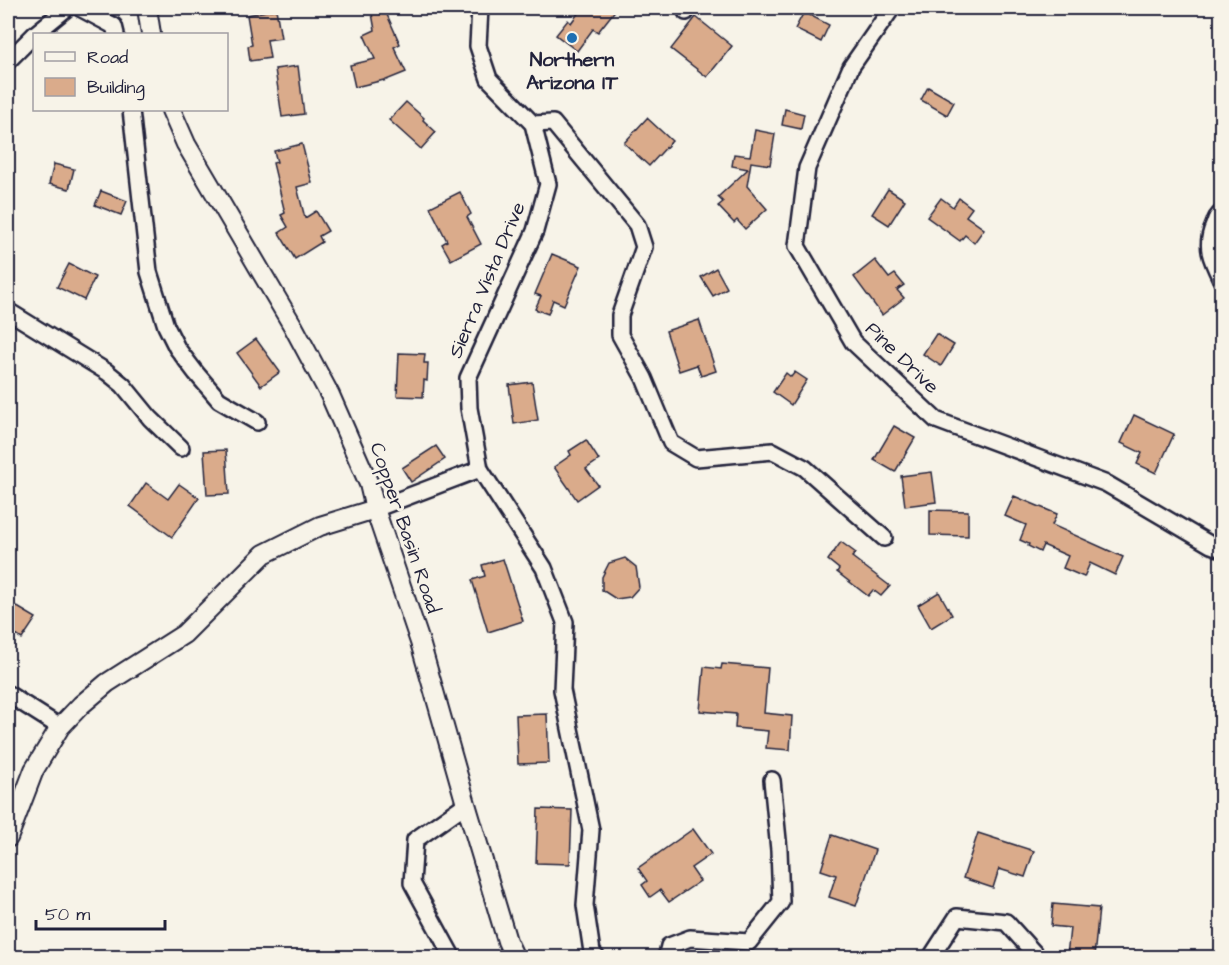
<svg xmlns="http://www.w3.org/2000/svg" width="1229" height="965" font-family="'Architects Daughter',sans-serif">
<style>
.building{fill:#daab8b;stroke:#22223b;stroke-width:1.5}
.lines{fill:none;stroke-linecap:round;stroke-linejoin:round}
.minor-casing{stroke:#22223b;stroke-width:20}
.tertiary-casing{stroke:#22223b;stroke-width:22}
.minor{stroke:#f7f3e8;stroke-width:15}
.tertiary{stroke:#f7f3e8;stroke-width:18}
.poi-dot{fill:#1f6fb2;stroke:#f7f3e8;stroke-width:2}
.labels{text-anchor:middle;dominant-baseline:central;stroke-width:6;stroke-linejoin:round;paint-order:stroke}
.poi-label{font-size:20px;font-weight:bold;fill:#22223b;stroke:#f7f3e8}
.street-label{font-size:20px;fill:#22223b;stroke:#f7f3e8}
</style>
<rect width="100%" height="100%" fill="#f7f3e8"/>
<filter id="ink" filterUnits="userSpaceOnUse"><feTurbulence type="fractalNoise" baseFrequency=".0167" numOctaves="2"/><feDisplacementMap in="SourceGraphic" scale="12" xChannelSelector="R" yChannelSelector="G"/><feConvolveMatrix kernelMatrix="1 2 1 2 8 2 1 2 1" color-interpolation-filters="sRGB"/></filter>
<g filter="url(#ink)">
<g class="building">
<path d="M371,8H384L400,44L394,47L406,72L384,81V80L355,87L350,65L375,59L364,35L375,30Z"/>
<path d="M582,8H617L598,32L593,29L577,51L556,35L568,20L571,23Z"/>
<path d="M276,9L281,38L267,40L270,58L250,61L248,46L252,45L247,15Z"/>
<path d="M804,12L829,25L821,42L795,29Z"/>
<path d="M696,17L732,46L707,77L671,49Z"/>
<path d="M298,66L304,114L282,117L275,69Z"/>
<path d="M928,87L954,102L947,115L921,100Z"/>
<path d="M406,102L424,118L423,120L436,132L421,149L389,120Z"/>
<path d="M785,109L804,114L801,129L782,125Z"/>
<path d="M647,118L672,141L649,166L624,143Z"/>
<path d="M755,130L775,134L770,165L751,162L747,186L767,209L745,229L737,220L734,223L718,206L723,202L718,197L748,169L732,166L734,154L750,156Z"/>
<path d="M302,144L312,183L297,187L305,218L316,211L328,231L319,236L322,242L295,259L279,233L288,227L281,215L285,213L273,163L277,162L274,151Z"/>
<path d="M54,164L74,169L69,189L49,184Z"/>
<path d="M888,189L905,200L889,225L872,214Z"/>
<path d="M101,191L127,201L121,215L95,205Z"/>
<path d="M460,192L471,214L467,217L481,244L451,260L442,244L447,241L430,207Z"/>
<path d="M941,198L953,207L959,198L972,208L966,216L984,229L974,243L965,235L960,241L927,217Z"/>
<path d="M552,254L581,266L564,305L553,300L548,314L535,309L541,296L535,294Z"/>
<path d="M875,260L889,278L895,274L904,285L897,290L904,298L882,315L854,277Z"/>
<path d="M69,264L95,277L84,300L57,287Z"/>
<path d="M716,268L727,288L713,296L701,277Z"/>
<path d="M699,320L716,371L701,376L697,365L679,371L666,331Z"/>
<path d="M936,334L954,345L941,366L923,354Z"/>
<path d="M256,339L280,372L261,386L237,353Z"/>
<path d="M399,353L425,354L424,363H428L427,381L424,380L423,397L397,396Z"/>
<path d="M795,372L807,380L791,405L773,392L786,373L791,377Z"/>
<path d="M532,382L538,420L514,424L509,385Z"/>
<path d="M1134,415L1174,434L1156,473L1137,464L1142,453L1121,443Z"/>
<path d="M894,426L915,438L895,472L874,460Z"/>
<path d="M586,440L599,460L586,469L598,485L577,500L554,467L571,455L569,451Z"/>
<path d="M436,446L445,459L411,482L402,468Z"/>
<path d="M226,450L229,494L207,495L204,451Z"/>
<path d="M932,472L936,502L905,506L901,476Z"/>
<path d="M146,483L168,499L179,484L199,498L172,537L130,506Z"/>
<path d="M1014,496L1057,514L1052,525L1123,557L1115,575L1090,563L1084,577L1063,568L1068,556L1043,545L1040,552L1028,546L1029,544L1020,540L1026,525L1005,516Z"/>
<path d="M930,510L968,511V536L930,535Z"/>
<path d="M841,542L856,553L852,557L890,586L881,596L873,590L868,596L837,572L839,569L828,560Z"/>
<path d="M625,558L636,567L639,587L630,597L616,599L602,590V577L609,563Z"/>
<path d="M503,559L523,621L488,632L472,580L485,576L482,565Z"/>
<path d="M939,592L952,615L931,628L918,605Z"/>
<path d="M14,605L36,618L22,639L8,630V616Z"/>
<path d="M722,664L768,668L764,713L792,716L790,750L766,748L768,731L735,728L736,714L700,711L704,667L721,669Z"/>
<path d="M547,714L549,763L518,764L516,715Z"/>
<path d="M538,809L572,810L570,864L536,863Z"/>
<path d="M693,829L711,854L691,868L700,881L669,902L660,890L650,897L642,885L647,881L638,868Z"/>
<path d="M978,833L1034,851L1025,877L999,869L993,888L963,878Z"/>
<path d="M832,835L875,850L856,906L829,897L836,875L821,870Z"/>
<path d="M1053,904L1099,908L1094,957L1067,956L1070,928L1051,926Z"/>
</g>
<g class="lines">
<defs>
<g id="minor">
<path d="M80,8L114,26L116,34"/>
<path d="M480,8L478,46L489,79L533,124L548,184L535,231L468,378L469,408L480,469L544,568L565,622L562,690L591,830L585,905L592,952L597,958"/>
<path d="M892,8L851,67L807,168L797,246L853,342L936,420L1107,484L1211,545L1222,549"/>
<path d="M686,12L688,8"/>
<path d="M35,34L67,8"/>
<path d="M8,61L34,35"/>
<path d="M131,110L149,272L166,326L177,348L196,373L219,400L257,422"/>
<path d="M533,124L553,123L637,225L644,247L620,315V335L644,378L671,443L696,458L773,451L805,468L884,538"/>
<path d="M1222,212C1217,216 1216,219 1214,225C1204,247 1212,261 1222,281"/>
<path d="M8,311L107,372L123,385L150,418L181,448"/>
<path d="M375,509L480,469"/>
<path d="M8,694L60,727"/>
<path d="M453,958L412,883L415,840L466,804"/>
<path d="M666,958L669,946L690,938L749,942L781,902L779,850L772,780"/>
<path d="M934,958L933,954L957,917L1006,922L1034,953L1035,958"/>
</g>
<g id="tertiary">
<path d="M147,8L151,34"/>
<path d="M171,110L186,144L293,326L330,395L369,484L375,509L420,642L466,804L507,941L515,958"/>
<path d="M8,838L34,770L60,727L81,705L107,683L184,634L264,554L320,526L375,509"/>
</g>
</defs>
<use href="#minor" class="minor-casing"/>
<use href="#tertiary" class="tertiary-casing"/>
<use href="#minor" class="minor"/>
<use href="#tertiary" class="tertiary"/>
</g>
</g>
<circle class="poi-dot" cx="572" cy="38" r="6"/>
<g class="labels">
<g class="poi-label">
<text x="572" y="60">Northern<tspan x="572" dy="23">Arizona IT</tspan></text>
</g>
<g class="street-label">
<text transform="translate(487 280) rotate(-67)">Sierra Vista Drive</text>
<text transform="translate(902 358) rotate(44)">Pine Drive</text>
<text transform="translate(405 528) rotate(71)">Copper Basin Road</text>
</g>
</g>
<rect width="1229" height="965" fill="none" stroke="#f7f3e8" stroke-width="30"/>
<rect x="15" y="15" width="1199" height="935" fill="none" stroke="#22223b" stroke-width="2" filter="url(#ink)"/>
<rect x="33" y="33" width="195" height="78" fill="#f7f3e8" stroke="#a29fa3" stroke-width="1.5"/>
<rect x="45" y="52" width="30" height="9" fill="#f7f3e8" stroke="#a29fa3" stroke-width="1.5"/>
<text x="87" y="63" font-size="18" fill="#22223b">Road</text>
<rect x="45" y="78" width="30" height="18" fill="#daab8b" stroke="#a29fa3" stroke-width="1.5"/>
<text x="87" y="93" font-size="18" fill="#22223b">Building</text>
<path d="M36 920v9h129v-9" fill="none" stroke="#22223b" stroke-width="3"/>
<text x="45" y="920" font-size="18" fill="#22223b" stroke="#f7f3e8" stroke-width="4.5" paint-order="stroke">50 m</text>
</svg>
